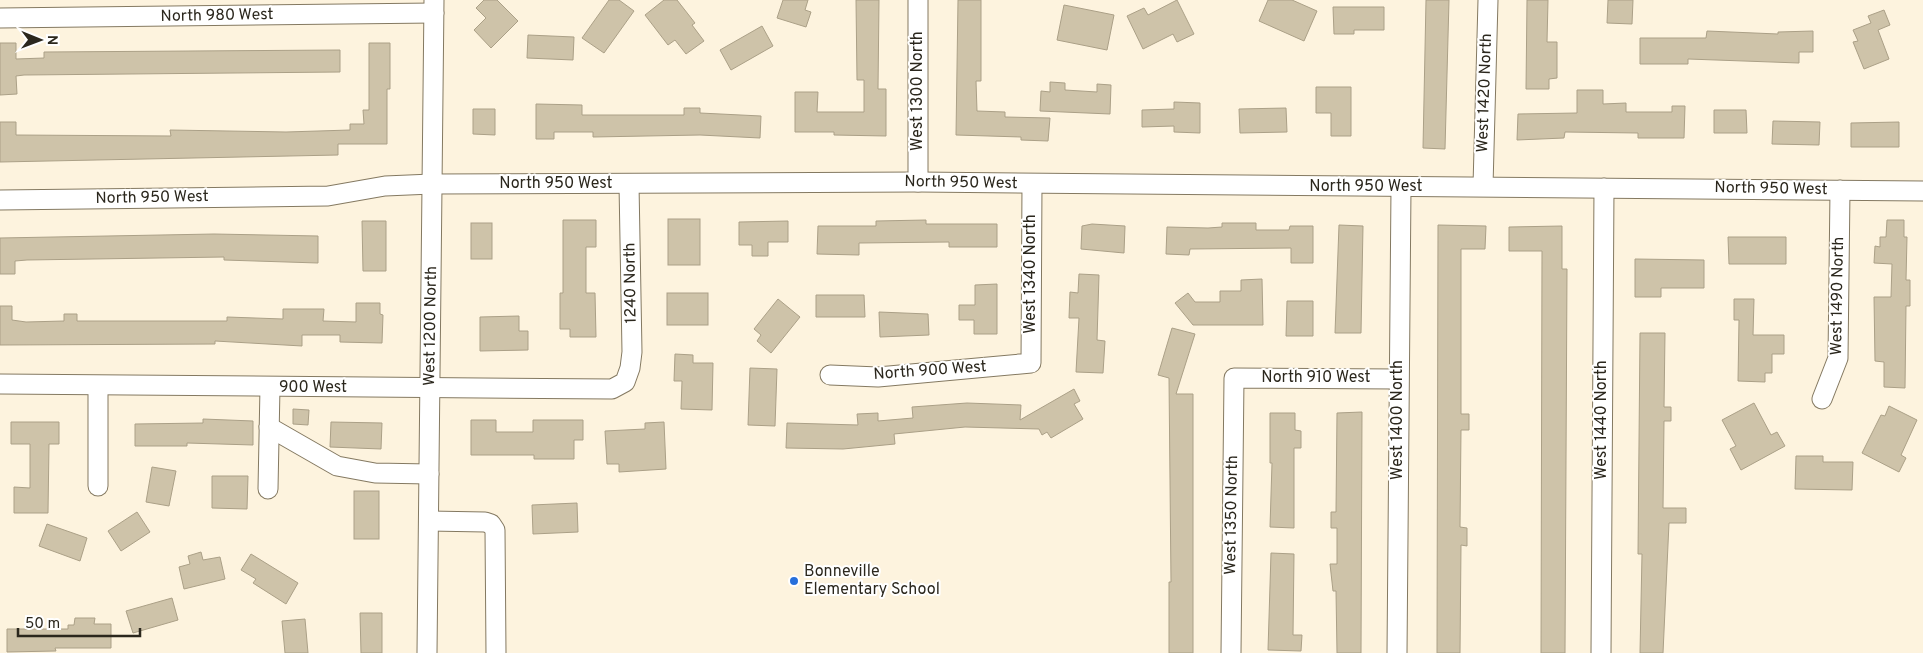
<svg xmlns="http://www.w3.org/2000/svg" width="1923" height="653" font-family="Overpass,sans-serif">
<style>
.building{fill:#cec3a9;stroke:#aba087}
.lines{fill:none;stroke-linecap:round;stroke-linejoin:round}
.minor-casing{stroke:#847961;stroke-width:21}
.minor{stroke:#fff;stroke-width:19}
.poi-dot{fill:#276fdb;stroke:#fff;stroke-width:2}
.labels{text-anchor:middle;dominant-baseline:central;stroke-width:4;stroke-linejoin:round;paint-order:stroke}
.street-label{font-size:16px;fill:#2b271d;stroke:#fff}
.poi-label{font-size:16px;fill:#2b271d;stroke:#fff;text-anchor:start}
</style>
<rect width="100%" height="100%" fill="#fdf3de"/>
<g class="building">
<path d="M484,0H497L518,21L491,48L474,30L486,18L476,8Z"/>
<path d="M609,0H619L634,11L604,53L582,38Z"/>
<path d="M664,0H677L695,23L692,25L704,41L686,54L675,40L668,45L645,15Z"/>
<path d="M783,0H808L805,10L811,12L806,27L777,18Z"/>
<path d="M856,0H879L878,89H886V136L834,135V132H795V92H818L817,112H864V80H857Z"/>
<path d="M958,0H981V81H976L977,111L1005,112V117L1050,118L1048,141L1021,140V137L956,135Z"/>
<path d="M1177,0L1194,34L1177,42L1173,34L1143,49L1127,16L1144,8L1148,15Z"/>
<path d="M1268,0H1292L1317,11L1304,41L1259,21Z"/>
<path d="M1426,0H1449L1445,149L1423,148Z"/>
<path d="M1527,0H1548L1547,42H1557V78L1549,79V89H1526Z"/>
<path d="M1608,0H1633L1632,24L1607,23Z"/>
<path d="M1064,5L1114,15L1107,50L1057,40Z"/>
<path d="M1333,7H1384V30H1354V34H1334Z"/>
<path d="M1884,10L1890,25L1878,30L1889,59L1864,69L1853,42L1858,41L1853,30L1871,23L1868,16Z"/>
<path d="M762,26L773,46L731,70L720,50Z"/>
<path d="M1707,31L1778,34V32L1813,31V52H1799V63L1688,59V64H1640V38H1706Z"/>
<path d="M528,35L574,37L573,60L527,58Z"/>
<path d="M0,43H16V59L44,58V52L340,50V72L24,75L16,76L17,94L0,95Z"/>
<path d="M369,43H390V89H387V144H338V155L0,162V122H16V135L171,136L170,130L286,132L350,130V124H364L363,110H369Z"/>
<path d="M1050,82L1065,83V90L1097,92V84L1111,85L1110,114L1040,111L1041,91L1050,92Z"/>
<path d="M1316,87H1351V136H1331V113H1316Z"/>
<path d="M1577,90H1603V104L1626,103V112H1672V106H1685L1684,138H1638V133L1565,132L1564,138L1517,140L1518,114L1577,113Z"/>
<path d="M1174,102L1200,103V133L1174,132V126L1142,127V110L1174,109Z"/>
<path d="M536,104L582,105V115H684V108H700V113L761,116L760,138L700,135L593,137V132H554V139H536Z"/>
<path d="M1286,108L1287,132L1240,133L1239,109Z"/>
<path d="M473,109H495V135L473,134Z"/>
<path d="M1714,110H1746L1747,133H1714Z"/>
<path d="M1773,121L1820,122L1819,145L1772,144Z"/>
<path d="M1899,122V147H1851V123Z"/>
<rect x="668" y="219" width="32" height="46"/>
<path d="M563,220H596V247H586V293H595L596,337H570V329H560V293H563Z"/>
<path d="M926,220V224H997V247H949V242L859,243V255L817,254L818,226H876V221Z"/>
<path d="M1887,220H1904V237H1907L1906,280H1910V306H1906L1905,388L1884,387V362L1875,361L1874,297H1891L1892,264L1874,263L1875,246L1880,247V237H1886Z"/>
<path d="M362,221H386V271H363Z"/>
<path d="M788,221V242H768V256H752V245H739V222Z"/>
<rect x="471" y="223" width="21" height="36"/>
<path d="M1222,223H1256V230H1289L1290,226H1313V263H1291V248L1190,249L1189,255L1166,254L1167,227L1208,228L1222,227Z"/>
<path d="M1092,224L1125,226L1124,253L1081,249L1082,226Z"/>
<path d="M1339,225L1363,226L1361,333H1335Z"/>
<path d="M1438,225L1486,226L1485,249H1461V414H1469V430H1461L1460,527L1467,528V546L1461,545L1460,653H1437Z"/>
<path d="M1562,226V269H1567L1565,653H1541L1542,251H1509V227Z"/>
<path d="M214,234L318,236V263L224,260V257L27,260L15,261V274H0V238Z"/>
<path d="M1728,237H1786V264H1729Z"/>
<path d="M1635,259L1704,260V288H1661V297H1635Z"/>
<path d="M1079,274L1099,275L1097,340L1105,341L1103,373L1076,372L1079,318H1069L1070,292L1078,293Z"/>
<path d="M1262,279L1263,325H1193L1175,303L1188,293L1195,302H1220V291H1241V280Z"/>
<path d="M997,284V334H974V320H959V305H975V285Z"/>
<rect x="667" y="293" width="41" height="32"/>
<path d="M816,295H864L865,317H816Z"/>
<path d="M778,299L800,317L771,353L757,341L761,335L754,329Z"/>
<path d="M1734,299H1754L1753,335H1784V354H1772V373H1765V382L1738,381L1739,320H1734Z"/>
<path d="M1287,301H1313V336H1286Z"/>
<path d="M356,303H380V314L383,315L382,343L340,342V335H302V346L215,341V344L0,345V306H12V320L26,322L64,321V314H77V321H227V317L283,319V309H324L323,321L356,322Z"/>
<path d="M879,312L928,314L929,335L880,337Z"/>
<path d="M519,316V331H528V350L480,351V317Z"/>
<path d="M1172,328L1195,334L1176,394H1193V653H1169V582H1171L1169,378L1158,375Z"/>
<path d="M1640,333H1665L1664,407H1671V421H1664L1663,508H1686V523H1669L1663,653H1640L1642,554H1638Z"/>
<path d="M675,354L693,355V363H713L712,410L681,409L682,381H674Z"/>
<path d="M750,368L777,369L775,426L748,425Z"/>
<path d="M1074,389L1080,401L1074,404L1083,419L1051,438L1047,432L1042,435L1039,429L965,427L894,434L895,444L843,449L786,448L787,423L858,425L857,414L878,413V421L913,418L912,407L967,403L1021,405L1020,420Z"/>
<path d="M1754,403L1771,435L1777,432L1785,446L1741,470L1730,449L1736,446L1722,420Z"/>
<path d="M1889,406L1917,420L1901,455L1906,458L1899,472L1862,453L1881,415L1885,416Z"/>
<path d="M293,409L309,410L308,425L293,424Z"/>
<path d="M1362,412L1361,653H1337L1336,591H1333L1330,564H1337V528H1331V512H1336L1337,413Z"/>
<path d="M1270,413H1295V430L1301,431V448H1294V528L1270,527L1272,463H1270Z"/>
<path d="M203,419L253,421V445L187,443V446H135V424L203,423Z"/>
<path d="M471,420H496V432H533V420H583V440H574V459H534V455H471Z"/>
<path d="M11,422H59V444H49L48,513H14V487L30,488V444H11Z"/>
<path d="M331,422L382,423L381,449L330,447Z"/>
<path d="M664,422L666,469L619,472V464H607L605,431L645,429V423Z"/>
<path d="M1796,456H1823V462H1853L1852,490L1795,489Z"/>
<path d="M152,467L176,471L169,506L146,502Z"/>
<path d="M212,476H248L247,509L212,508Z"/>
<rect x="354" y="491" width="25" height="48"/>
<path d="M577,503L578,532L533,534L532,505Z"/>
<path d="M137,512L150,532L121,551L108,531Z"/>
<path d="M47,524L87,538L80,561L39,546Z"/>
<path d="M201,552L203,560L220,557L225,579L184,589L179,567L190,564L188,556Z"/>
<path d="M1271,553L1294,554L1293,635H1302L1301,651L1268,650Z"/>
<path d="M251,554L298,583L286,604L253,583L256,579L241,570Z"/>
<path d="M172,598L178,620L133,633L126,611Z"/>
<path d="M360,613H382V653H361Z"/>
<path d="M75,618H95L94,624H111V648H55L56,651L7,652V629H68V625H74Z"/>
<path d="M305,619L308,653H285L282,621Z"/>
</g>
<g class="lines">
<defs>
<g id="minor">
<path d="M0,18L434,13"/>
<path d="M918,182V0"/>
<path d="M1483,186L1488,0"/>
<path d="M0,200L328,196L385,186L432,184L918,182L1923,191"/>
<path d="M830,375L878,377L1031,363L1032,184"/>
<path d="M0,384L612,389L625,382L630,368L632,352L629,184"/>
<path d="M1822,399L1838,358L1840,190"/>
<path d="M269,427L337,466L375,473L429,474"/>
<path d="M98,486V386"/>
<path d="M268,489L270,387"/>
<path d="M429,521L485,522L491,524L495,530L496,653"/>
<path d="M427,653L434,0"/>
<path d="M1231,653L1234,378L1398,379"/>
<path d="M1397,653L1401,188"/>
<path d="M1601,653L1604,188"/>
</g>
</defs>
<use href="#minor" class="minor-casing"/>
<use href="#minor" class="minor"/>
</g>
<circle class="poi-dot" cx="794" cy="581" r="5"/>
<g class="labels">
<g class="street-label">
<text transform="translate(217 16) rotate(-1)">North 980 West</text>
<text transform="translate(918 91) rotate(-90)">West 1300 North</text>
<text transform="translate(1485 93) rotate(-88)">West 1420 North</text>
<text transform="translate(961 183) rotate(1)">North 950 West</text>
<text x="556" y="184">North 950 West</text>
<text x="1366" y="187">North 950 West</text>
<text transform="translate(1771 189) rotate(1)">North 950 West</text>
<text transform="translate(152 198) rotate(-1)">North 950 West</text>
<text transform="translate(1031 274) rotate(-90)">West 1340 North</text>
<text transform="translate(631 283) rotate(-91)">1240 North</text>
<text transform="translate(1838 296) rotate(-89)">West 1490 North</text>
<text transform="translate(431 326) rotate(-89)">West 1200 North</text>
<text transform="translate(930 371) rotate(-4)">North 900 West</text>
<text x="1316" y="378">North 910 West</text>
<text x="313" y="388">900 West</text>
<text transform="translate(1398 420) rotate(-90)">West 1400 North</text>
<text transform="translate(1602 420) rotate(-90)">West 1440 North</text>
<text transform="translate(1232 515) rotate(-89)">West 1350 North</text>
</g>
<g class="poi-label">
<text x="804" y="572">Bonneville<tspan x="804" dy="18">Elementary School</tspan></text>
</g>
</g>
<g transform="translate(40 40) rotate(91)" stroke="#ffffff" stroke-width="4" paint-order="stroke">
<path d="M0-4L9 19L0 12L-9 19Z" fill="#2b271d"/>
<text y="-8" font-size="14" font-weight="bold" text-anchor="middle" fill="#2b271d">N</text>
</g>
<path d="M18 628v8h122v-8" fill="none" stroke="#2b271d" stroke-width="2.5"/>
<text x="25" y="628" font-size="15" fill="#2b271d" stroke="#ffffff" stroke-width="4" paint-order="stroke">50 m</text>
</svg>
